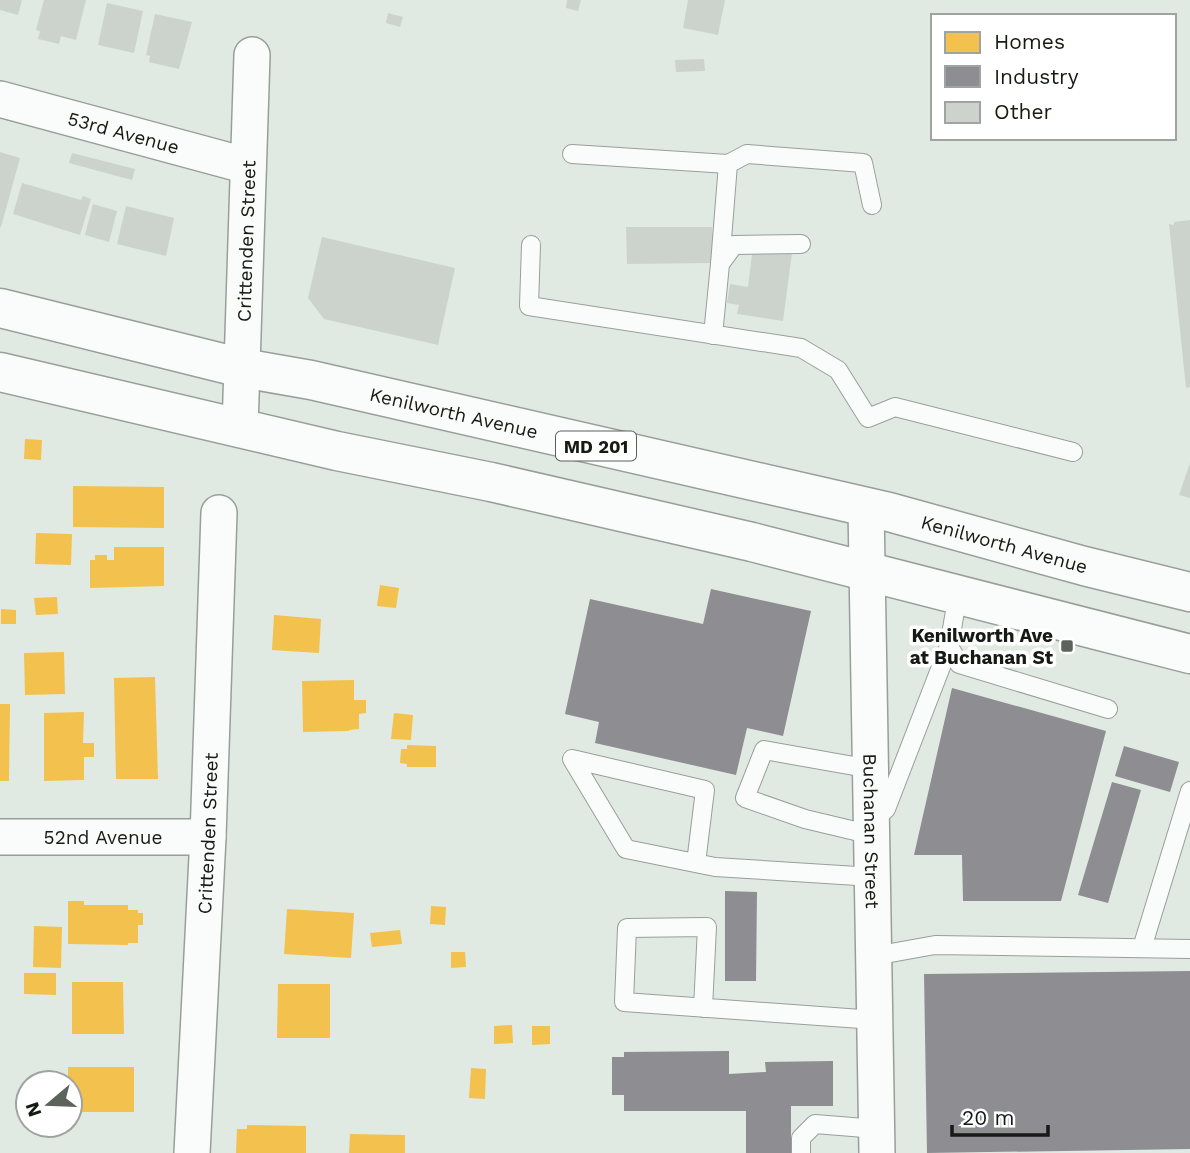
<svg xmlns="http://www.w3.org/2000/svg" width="1190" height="1153" font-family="'Work Sans',sans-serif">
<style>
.homes{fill:#f2c14e}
.industry{fill:#8d8d92}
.building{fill:#cbd3cc}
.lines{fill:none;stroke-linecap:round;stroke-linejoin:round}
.lane-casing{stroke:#989f99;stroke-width:20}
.street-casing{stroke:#989f99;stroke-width:38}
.primary-casing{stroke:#989f99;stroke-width:41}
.lane{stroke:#fafcfb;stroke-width:18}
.street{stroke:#fafcfb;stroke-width:35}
.primary{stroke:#fafcfb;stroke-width:38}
.poi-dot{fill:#5c635d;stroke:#fff;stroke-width:2.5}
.labels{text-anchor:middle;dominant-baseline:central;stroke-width:7;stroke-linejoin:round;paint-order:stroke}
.shield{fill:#fff;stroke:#5b5f5b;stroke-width:2}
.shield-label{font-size:18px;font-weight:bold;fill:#151a15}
.street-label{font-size:19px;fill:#151a15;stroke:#fff}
.poi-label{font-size:19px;font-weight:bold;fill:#151a15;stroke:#fff;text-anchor:end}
</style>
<rect width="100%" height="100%" fill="#e1eae2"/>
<g class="homes">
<path d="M25,439L42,440L41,460L24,459Z"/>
<path d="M73,486L164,487V528L73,527Z"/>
<path d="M36,533L72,534L71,565L35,564Z"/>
<path d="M114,547H164V586L90,588V560H95V555H107V560H114Z"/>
<path d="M380,585L399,588L396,608L377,606Z"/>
<path d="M57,597L58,614L36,615L34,598Z"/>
<path d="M1,609L16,610V624H1Z"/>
<path d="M274,615L321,619L319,653L272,650Z"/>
<path d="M64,652L65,694L25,695L24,653Z"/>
<path d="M155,677L158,779H116L114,678Z"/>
<path d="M354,680V700H366V713L359,714V729L349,730V731L303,732L302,681Z"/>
<path d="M0,704H10L9,781H0Z"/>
<path d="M84,712L83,743H94V757H84V780L44,781V713Z"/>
<path d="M394,713L413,715L411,740L391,739Z"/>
<path d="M407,745L436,746V767H407V764L400,763L401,749H407Z"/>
<path d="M68,901H84V905H128V910H138V913H143V925H138V943H128V945L68,944Z"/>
<path d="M431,906L446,907L445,925L430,924Z"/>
<path d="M287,909L354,913L351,958L284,954Z"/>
<path d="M34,926L62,927L61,968L33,967Z"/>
<path d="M400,930L402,944L372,947L370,933Z"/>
<path d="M451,952H465L466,967L451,968Z"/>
<path d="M24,973H56V995L24,994Z"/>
<path d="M72,982H123L124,1034H72Z"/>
<path d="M278,984H330V1038H277Z"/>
<path d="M512,1025L513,1043L494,1044V1026Z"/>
<path d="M532,1026H550V1044L532,1045Z"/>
<path d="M68,1067H134V1112H70V1083H68Z"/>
<path d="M471,1068L486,1069L485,1099L469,1098Z"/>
<path d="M247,1125L306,1126V1153H236L237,1129H247Z"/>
<path d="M350,1134L405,1135V1153H349Z"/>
</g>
<g class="industry">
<path d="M711,589L811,611L783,736L747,728L736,775L595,743L599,722L565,714L590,599L703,624Z"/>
<path d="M952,688L1106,731L1061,901H963L962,855H914Z"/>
<path d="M1124,746L1179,762L1170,792L1115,776Z"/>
<path d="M1112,782L1141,790L1108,903L1078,895Z"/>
<path d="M725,891L757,892L756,981H725Z"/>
<path d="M1190,971V1149L927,1153L924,974Z"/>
<path d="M729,1051V1074L766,1072L765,1062L833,1061V1106H791V1153H746V1111H624V1095H612V1057H624V1052Z"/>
</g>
<g class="building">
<path d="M0,0H22L18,15L0,10Z"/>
<path d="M44,0H86L76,40L61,36L59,44L38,39L40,31L36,30Z"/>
<path d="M567,0H581L578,11L566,8Z"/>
<path d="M688,0H725L718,35L683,28Z"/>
<path d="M107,3L143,11L134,53L98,45Z"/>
<path d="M388,13L403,17L400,27L386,23Z"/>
<path d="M155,14L192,22L179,69L149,62L150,56L146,55Z"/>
<path d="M704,59L705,71L676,72L675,60Z"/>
<path d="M0,152L20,158L1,227H0Z"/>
<path d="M72,153L135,169L132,180L69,163Z"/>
<path d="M22,183L81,200L83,196L91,199L80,235L13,214Z"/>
<path d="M93,204L117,211L109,242L85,235Z"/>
<path d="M126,206L174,218L166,256L117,244Z"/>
<path d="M1190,220V387L1186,388L1169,224L1174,225V222Z"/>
<path d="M626,227H712L713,263L627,264Z"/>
<path d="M322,237L455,268L438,345L324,319L308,298Z"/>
<path d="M792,253L783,321L737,314L739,305L727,303L730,284L748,287L752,254Z"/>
<path d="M1190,463V498L1179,495Z"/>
</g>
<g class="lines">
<defs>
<g id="lane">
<path d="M572,154L728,164"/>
<path d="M531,245L529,306L801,348L838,370L868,418L895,407L1073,452"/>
<path d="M720,264L728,164L747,154L863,163L872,205"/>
<path d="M713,335L720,264L734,245L801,244"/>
<path d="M958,594L949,646L959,664L1108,709"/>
<path d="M871,769L764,750L745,798L805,819L872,835"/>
<path d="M875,818L886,809L949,646"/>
<path d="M696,863L705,790L572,759L626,849L715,867L873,877"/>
<path d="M1142,948L1190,791"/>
<path d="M874,956L935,945L1190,949"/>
<path d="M703,1008L707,927L627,928L624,1002L875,1020"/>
<path d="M801,1153V1138L815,1124L877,1129"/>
</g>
<g id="street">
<path id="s1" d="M0,99L248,166"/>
<path id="s2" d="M240,428L252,55"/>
<path id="s3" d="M866,507L877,1153"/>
<path id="s4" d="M0,837H208"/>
<path id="s5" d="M192,1153L208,837L219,513"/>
</g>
<g id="primary">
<path id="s6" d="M0,308L242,368L311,380L889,512L1084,566L1190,592"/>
<path d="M0,372L337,451L491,482L752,542L1190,654"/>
</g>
</defs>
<use href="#lane" class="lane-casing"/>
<use href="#street" class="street-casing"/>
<use href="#primary" class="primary-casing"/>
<use href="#lane" class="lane"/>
<use href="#street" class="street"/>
<use href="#primary" class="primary"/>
</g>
<rect class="poi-dot" x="1060" y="639" width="14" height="14" rx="3.5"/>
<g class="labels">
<rect class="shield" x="556" y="431.5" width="80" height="29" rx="5"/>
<g class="shield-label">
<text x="596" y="446">MD 201</text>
</g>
<g class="street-label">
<text stroke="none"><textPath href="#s1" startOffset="128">53rd Avenue</textPath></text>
<text stroke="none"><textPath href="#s2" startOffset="187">Crittenden Street</textPath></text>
<text stroke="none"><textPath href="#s6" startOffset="466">Kenilworth Avenue</textPath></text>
<text stroke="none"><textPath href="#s6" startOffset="1032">Kenilworth Avenue</textPath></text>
<text stroke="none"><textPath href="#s3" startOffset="324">Buchanan Street</textPath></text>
<text stroke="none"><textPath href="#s5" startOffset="320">Crittenden Street</textPath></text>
<text stroke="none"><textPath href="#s4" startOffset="103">52nd Avenue</textPath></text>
</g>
<g class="poi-label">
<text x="1053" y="635">Kenilworth Ave<tspan x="1053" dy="22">at Buchanan St</tspan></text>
</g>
</g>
<rect x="931" y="14" width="245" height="126" fill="#ffffff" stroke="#a1a3a1" stroke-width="2"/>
<rect x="945" y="32" width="35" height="21" fill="#f2c14e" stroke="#a1a3a1" stroke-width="2"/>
<text x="994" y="49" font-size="21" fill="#151a15">Homes</text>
<rect x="945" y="66" width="35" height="21" fill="#8d8d92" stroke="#a1a3a1" stroke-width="2"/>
<text x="994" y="84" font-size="21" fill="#151a15">Industry</text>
<rect x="945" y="102" width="35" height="21" fill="#cbd3cc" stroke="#a1a3a1" stroke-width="2"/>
<text x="994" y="119" font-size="21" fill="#151a15">Other</text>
<g transform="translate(49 1104) rotate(251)"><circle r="33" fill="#ffffff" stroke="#a1a3a1" stroke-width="2"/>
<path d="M0-5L12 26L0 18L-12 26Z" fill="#5c635d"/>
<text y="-10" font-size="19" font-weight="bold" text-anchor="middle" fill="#151a15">N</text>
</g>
<path d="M952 1125v10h96v-10" fill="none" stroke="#151a15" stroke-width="3.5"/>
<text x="962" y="1125" font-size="21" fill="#151a15" stroke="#ffffff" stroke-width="5" paint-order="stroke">20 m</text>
</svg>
